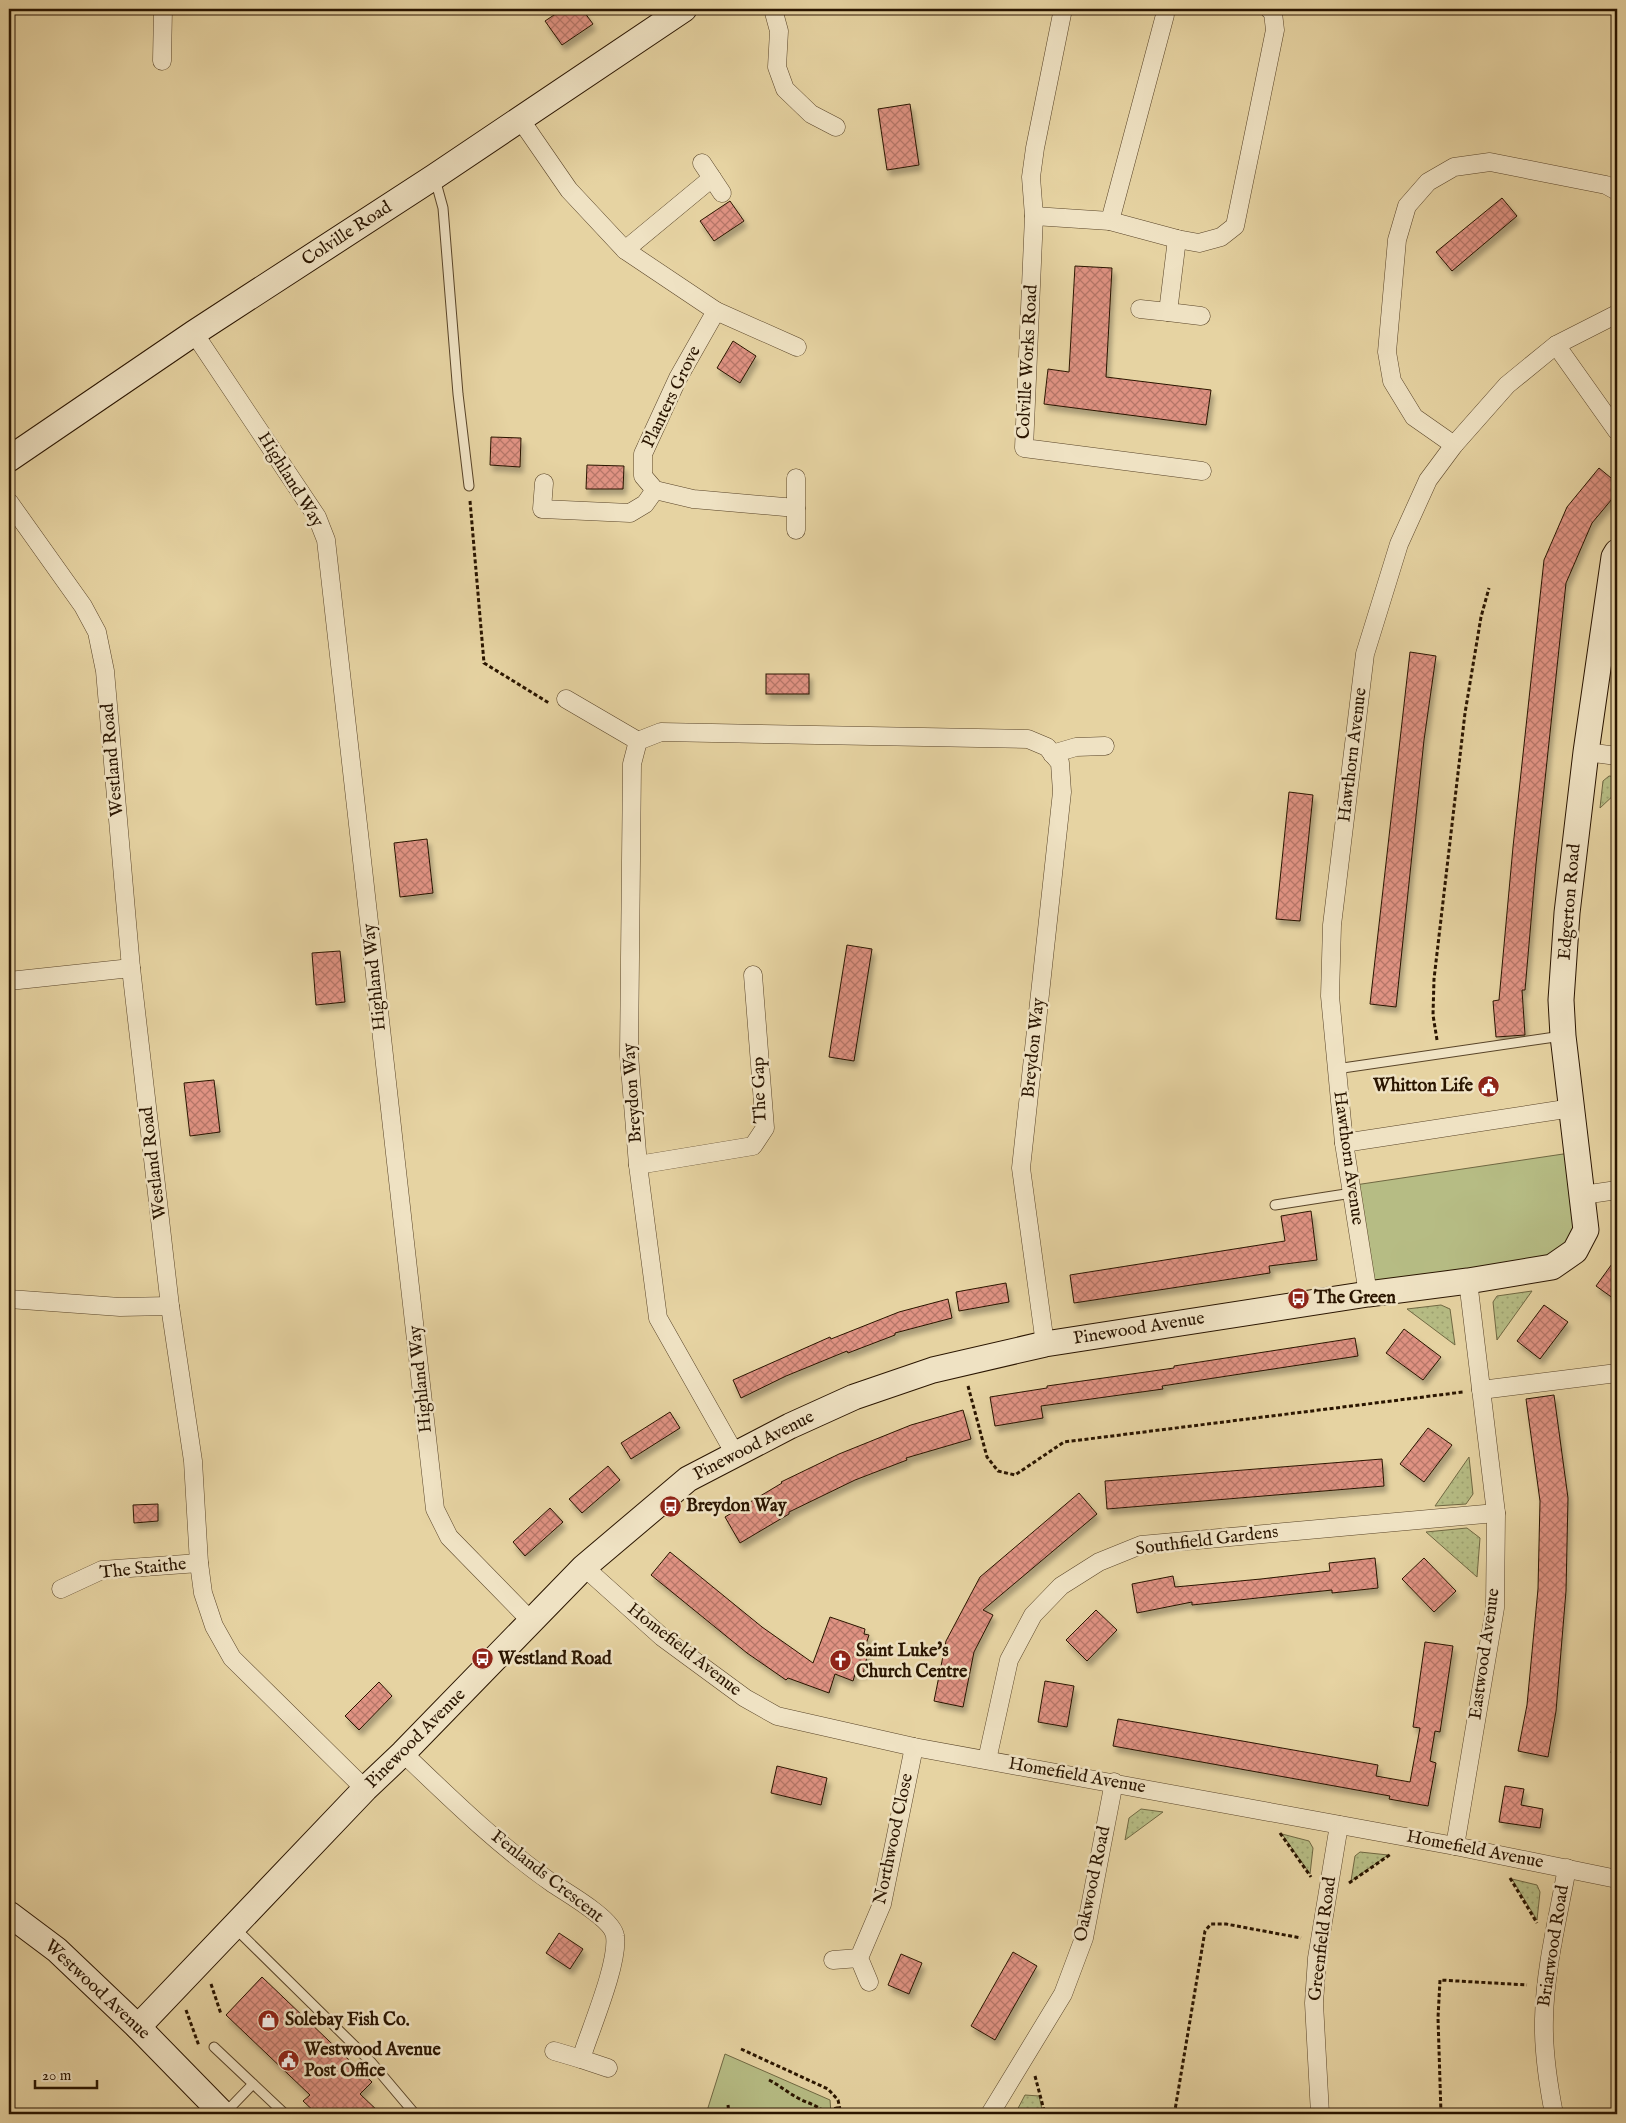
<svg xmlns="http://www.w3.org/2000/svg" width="1626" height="2123" font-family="'IM FELL English',serif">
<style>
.grass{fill:url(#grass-dots);stroke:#706842}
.park{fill:#b6bc84;stroke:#706842}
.building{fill:url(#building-cross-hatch);stroke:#2a1500;filter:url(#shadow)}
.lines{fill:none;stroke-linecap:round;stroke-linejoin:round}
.lane-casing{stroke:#594428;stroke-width:11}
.street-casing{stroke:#594428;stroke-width:19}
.secondary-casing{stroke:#2a1500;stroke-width:27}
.path{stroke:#2a1500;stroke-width:3;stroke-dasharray:4 2.5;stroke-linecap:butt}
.lane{stroke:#efe2c3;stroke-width:9}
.street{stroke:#efe2c3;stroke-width:18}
.secondary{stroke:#efe2c3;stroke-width:25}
.labels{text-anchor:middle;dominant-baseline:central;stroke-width:5;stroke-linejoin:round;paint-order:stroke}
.street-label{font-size:18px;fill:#2a1500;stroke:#efe2c3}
.poi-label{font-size:18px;font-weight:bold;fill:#2a1500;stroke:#efe2c3;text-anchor:start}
</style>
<defs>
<pattern id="grass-dots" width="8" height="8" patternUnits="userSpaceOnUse" patternTransform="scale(1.25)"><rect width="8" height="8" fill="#b6bc84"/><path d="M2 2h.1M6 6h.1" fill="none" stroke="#9da170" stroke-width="1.8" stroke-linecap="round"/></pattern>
<pattern id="building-cross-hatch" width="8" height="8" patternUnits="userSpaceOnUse" patternTransform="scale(1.25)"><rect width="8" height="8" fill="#df9282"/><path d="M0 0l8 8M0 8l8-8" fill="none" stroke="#b57668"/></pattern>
<filter id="shadow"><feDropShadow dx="3" dy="5.5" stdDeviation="2.5" flood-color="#0004"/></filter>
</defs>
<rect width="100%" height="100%" fill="#e6d3a2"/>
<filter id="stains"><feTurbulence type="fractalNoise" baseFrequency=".004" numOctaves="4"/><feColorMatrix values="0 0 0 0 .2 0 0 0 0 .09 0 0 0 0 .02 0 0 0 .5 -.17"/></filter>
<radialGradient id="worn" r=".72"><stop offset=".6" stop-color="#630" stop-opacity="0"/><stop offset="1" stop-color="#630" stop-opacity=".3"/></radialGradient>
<g class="grass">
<path d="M1609,776L1617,777V792L1600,808L1603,781Z"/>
<path d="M1532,1291L1497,1340L1493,1302L1497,1296Z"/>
<path d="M1441,1305L1450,1309L1455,1345L1407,1309Z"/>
<path d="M1469,1457L1473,1494L1466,1504L1435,1506Z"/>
<path d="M1467,1528L1480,1538L1477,1577L1426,1532Z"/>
<path d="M1617,1717V1754L1611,1753Z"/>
<path d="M1141,1809L1163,1812L1125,1840L1129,1818Z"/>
<path d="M1282,1834L1309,1841L1313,1848L1310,1874Z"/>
<path d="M1360,1852L1388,1855L1351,1881L1355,1856Z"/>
<path d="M1512,1879L1537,1885L1540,1892L1537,1920Z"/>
<path d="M1025,2095L1039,2096L1043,2114H1015Z"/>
</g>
<g class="park">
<path d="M1570,1153L1579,1227L1569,1246L1549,1261L1370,1288L1355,1185Z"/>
<path d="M725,2054L830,2100L831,2114H706Z"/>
</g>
<g class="building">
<path d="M563,9H582L593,24L562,45L545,21Z"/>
<path d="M910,104L919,165L887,170L878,109Z"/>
<path d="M1502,198L1517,216L1452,271L1436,252Z"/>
<path d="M730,201L744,221L714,241L700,221Z"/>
<path d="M1075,266L1112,268L1106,377L1211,390L1206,425L1044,404L1048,369L1069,372Z"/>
<path d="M733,341L756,356L740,383L717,368Z"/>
<path d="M491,437L521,438L520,467L490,465Z"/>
<path d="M587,465L624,466L623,489H586Z"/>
<path d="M1599,468L1617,483V493L1592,523L1566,583L1536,864L1525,990H1522L1525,1035L1496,1037L1493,1001L1499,1000L1513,847L1544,560L1567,507Z"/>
<path d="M1410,652L1436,656L1424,740L1396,1007L1370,1004Z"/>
<rect x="766" y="674" width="43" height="20"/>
<path d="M1289,792L1313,795L1300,921L1276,919Z"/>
<path d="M427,839L433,893L400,897L394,843Z"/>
<path d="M847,945L872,949L854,1061L829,1057Z"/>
<path d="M340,951L345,1002L316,1005L312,953Z"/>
<path d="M214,1080L220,1132L190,1136L184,1083Z"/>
<path d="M1311,1211L1317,1260L1269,1266L1270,1273L1074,1303L1070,1275L1285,1241L1281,1216Z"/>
<path d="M1617,1257V1301L1596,1286Z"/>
<path d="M1006,1283L1009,1302L959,1311L956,1292Z"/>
<path d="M948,1299L952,1318L895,1333V1335L848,1353L847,1351L786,1376L741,1398L733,1380L830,1337L831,1339L899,1312Z"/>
<path d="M1544,1305L1568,1322L1540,1359L1517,1341Z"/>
<path d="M1404,1329L1441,1357L1423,1380L1386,1353Z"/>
<path d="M1355,1338L1358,1356L1162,1386L1163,1389L1041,1406L1043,1418L995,1426L990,1397L1047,1388V1386L1174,1368V1366Z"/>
<path d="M1554,1395L1568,1498L1566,1591L1556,1711L1548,1757L1518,1751L1527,1705L1538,1589L1540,1501L1526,1399Z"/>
<path d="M963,1410L971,1439L906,1458L907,1460L855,1480L789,1512V1514L740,1543L725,1517L782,1483L781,1482L839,1454L911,1425Z"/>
<path d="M670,1412L680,1428L631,1459L621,1443Z"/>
<path d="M1428,1428L1452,1445L1424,1482L1400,1464Z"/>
<path d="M1382,1459L1384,1486L1107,1509L1105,1481Z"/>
<path d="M608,1466L620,1480L582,1513L569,1499Z"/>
<path d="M1079,1493L1097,1514L983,1610L993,1615L974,1652L963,1707L934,1701L946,1641L980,1577Z"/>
<path d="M158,1504V1521L134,1523L133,1505Z"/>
<path d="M550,1508L563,1522L525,1556L513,1542Z"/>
<path d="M670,1552L762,1627L813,1663L830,1617L865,1629L864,1634L869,1635L864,1650L868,1652L863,1674L856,1671L853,1681L835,1674L829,1693L788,1678L786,1680L747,1653L651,1575Z"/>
<path d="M1375,1558L1378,1588L1332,1593V1590L1192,1605V1602L1137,1613L1132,1584L1173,1576L1175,1587L1261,1579L1330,1571L1329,1563Z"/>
<path d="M1424,1558L1456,1591L1434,1612L1402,1579Z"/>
<path d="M1096,1610L1117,1630L1087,1661L1066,1640Z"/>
<path d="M1425,1642L1453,1646L1440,1732L1435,1731L1430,1761L1436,1763L1428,1806L1389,1799L1390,1796L1113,1746L1118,1719L1378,1765L1376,1776L1410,1782L1420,1728L1413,1727Z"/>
<path d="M1045,1681L1074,1686L1067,1727L1038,1722Z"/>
<path d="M379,1682L392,1696L359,1730L345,1716Z"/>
<path d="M777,1766L827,1778L821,1805L771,1793Z"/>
<path d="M1505,1786L1524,1789L1521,1805L1543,1809L1540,1828L1499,1822Z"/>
<path d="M559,1933L583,1949L570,1969L546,1953Z"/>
<path d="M1013,1952L1037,1966L995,2040L971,2026Z"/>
<path d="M901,1954L922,1963L909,1994L888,1985Z"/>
<path d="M262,1977L372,2082L360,2094L381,2114H317L303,2101L310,2095L226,2015Z"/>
</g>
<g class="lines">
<defs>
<g id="lane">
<path d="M435,179L443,208L458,394L469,486"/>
<path d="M1336,1069L1562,1036"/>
<path d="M1275,1205L1352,1193"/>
<path d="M235,1928L371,2062L415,2114"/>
<path d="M214,2047L285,2114"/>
<path d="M225,2113L253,2084"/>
</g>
<g id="street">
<path d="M773,9L779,31L777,67L785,89L811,114L836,127"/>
<path d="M1063,9L1035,148L1031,177L1034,216L1024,448L1202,471"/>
<path d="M162,61L163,9"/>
<path d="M520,119L569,190L625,250L716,311L797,347"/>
<path d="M712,178L722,193"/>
<path d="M1034,216L1110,221L1177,239L1199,243L1221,237L1235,226L1275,30L1273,13L1269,9"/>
<path d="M1110,221L1165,15"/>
<path d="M1177,239L1168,312L1201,316"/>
<path d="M625,250L712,178L702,163"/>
<path d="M1140,309L1168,312"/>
<path d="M716,311L678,378L643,454V476L655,490L693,499L796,508V478"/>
<path d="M194,333L317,517L326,540L435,1509L449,1537L532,1622"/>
<path d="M1556,345L1617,431"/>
<path d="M1454,445L1414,417L1392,381L1387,352L1397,240L1407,206L1428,182L1454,167L1490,162L1606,185L1617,191"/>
<path d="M544,483L542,509L630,513L645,504L655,490"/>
<path d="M9,502L83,606L97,632L105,671L131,968L170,1306L193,1461L199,1563L203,1593L214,1626L232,1658L365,1789"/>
<path d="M796,508V530"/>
<path d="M566,699L638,741"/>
<path d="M1586,752L1617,756"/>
<path d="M1052,754L1076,747L1105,746"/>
<path d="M9,981L131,968"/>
<path d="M1344,1143L1572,1108"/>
<path d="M638,1165L753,1146L765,1128L753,975"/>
<path d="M1583,1195L1617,1190"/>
<path d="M1368,1294L1344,1143L1330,996L1332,925L1365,654L1399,544L1428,480L1454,445L1507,385L1556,345L1617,314"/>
<path d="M9,1299L120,1307L170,1306"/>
<path d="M1481,1390L1617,1373"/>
<path d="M735,1454L658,1318L638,1165L629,1055L632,764L638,741L661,732L1028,739L1047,747L1060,763L1062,792L1021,1168L1045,1344"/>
<path d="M584,1567L662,1637L745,1698L777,1716L914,1747L1455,1846L1617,1879"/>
<path d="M61,1589L102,1570L199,1563"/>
<path d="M403,1753C451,1799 498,1845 552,1883C567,1893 613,1919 615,1936C619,1963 590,2030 581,2059L608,2068"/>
<path d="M987,1760L1009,1660L1033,1615L1061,1586L1099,1562L1141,1545L1496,1513"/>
<path d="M1455,1846L1495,1608L1496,1513L1468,1281"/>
<path d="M833,1960L859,1958"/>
<path d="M869,1982L859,1958L882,1904L914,1747"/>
<path d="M554,2051L581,2059"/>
<path d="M990,2114L1063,1994L1084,1938L1114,1782"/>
<path d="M1320,2114L1314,2003L1317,1958L1339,1825"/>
<path d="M1554,2114C1548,2083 1543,2052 1544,2019C1545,1968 1558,1918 1567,1868"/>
</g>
<g id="secondary">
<path d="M9,459L194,333L434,177L684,9"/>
<path d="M9,1914L57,1950L138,2027L223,2114"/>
<path d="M138,2027L365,1789L403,1753L584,1567L688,1479L790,1426L854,1397L933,1370L1045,1344L1368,1294L1468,1281L1552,1267L1575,1251L1586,1230L1563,1036L1561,1000L1567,913L1586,752L1614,557L1617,552"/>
</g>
</defs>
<use href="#lane" class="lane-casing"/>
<use href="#street" class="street-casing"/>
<use href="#secondary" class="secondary-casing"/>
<g class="path">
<path d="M470,501L484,663L549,703"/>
<path d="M1437,1040L1433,1015L1434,979L1465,713L1481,617L1489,588"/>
<path d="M968,1386L987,1457L998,1471L1015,1475L1064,1442L1463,1392"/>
<path d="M1280,1833L1311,1877"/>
<path d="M1510,1878L1537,1923"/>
<path d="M1349,1883L1391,1854"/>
<path d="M211,1984L221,2014"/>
<path d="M186,2010L199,2046"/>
<path d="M741,2049L828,2089L838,2100L841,2114"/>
<path d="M1035,2076L1045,2114"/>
<path d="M769,2080C779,2085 787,2092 796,2097C806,2103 816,2104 824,2112"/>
<path d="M728,2105L729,2114"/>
<path d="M823,2114L824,2112L840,2107"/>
<path d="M1176,2114L1175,2110L1205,1931L1211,1924H1226L1301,1938"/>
<path d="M1441,2114L1438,2018L1440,1980L1527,1985"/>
</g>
<use href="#lane" class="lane"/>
<use href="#street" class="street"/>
<use href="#secondary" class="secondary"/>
</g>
<defs>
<symbol id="civic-disc" viewBox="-11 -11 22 22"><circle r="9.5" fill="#8f2418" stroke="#efe2c3"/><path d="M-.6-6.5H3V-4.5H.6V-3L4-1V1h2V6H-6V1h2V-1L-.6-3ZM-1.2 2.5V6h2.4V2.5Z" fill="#fff"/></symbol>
<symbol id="bus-disc" viewBox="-11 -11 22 22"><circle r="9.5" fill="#8f2418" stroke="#efe2c3"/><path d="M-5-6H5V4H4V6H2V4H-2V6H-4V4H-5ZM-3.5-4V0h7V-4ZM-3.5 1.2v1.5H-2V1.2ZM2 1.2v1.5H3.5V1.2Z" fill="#fff"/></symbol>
<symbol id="church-disc" viewBox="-11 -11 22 22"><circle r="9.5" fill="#8f2418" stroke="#efe2c3"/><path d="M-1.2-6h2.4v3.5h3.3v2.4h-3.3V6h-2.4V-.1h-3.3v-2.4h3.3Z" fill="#fff"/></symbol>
<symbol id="shop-disc" viewBox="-11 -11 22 22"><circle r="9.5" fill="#8f2418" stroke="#efe2c3"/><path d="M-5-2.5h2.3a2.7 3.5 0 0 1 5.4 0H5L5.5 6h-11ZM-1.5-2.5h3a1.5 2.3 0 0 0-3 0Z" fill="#fff"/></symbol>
</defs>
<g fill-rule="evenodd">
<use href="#civic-disc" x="1476" y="1074" width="25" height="25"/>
<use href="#bus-disc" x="1286" y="1286" width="25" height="25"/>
<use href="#bus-disc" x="658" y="1494" width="25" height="25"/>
<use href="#bus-disc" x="470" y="1646" width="25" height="25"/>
<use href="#church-disc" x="828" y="1648" width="25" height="25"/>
<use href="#shop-disc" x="256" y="2008" width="25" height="25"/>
<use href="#civic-disc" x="276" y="2048" width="25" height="25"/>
</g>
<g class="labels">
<g class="street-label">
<text transform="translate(347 234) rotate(-33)">Colville Road</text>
<text transform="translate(1028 362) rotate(-87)">Colville Works Road</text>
<text transform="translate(672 397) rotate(-64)">Planters Grove</text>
<text transform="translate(290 480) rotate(58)">Highland Way</text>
<text transform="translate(1353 755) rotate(-83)">Hawthorn Avenue</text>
<text transform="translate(113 760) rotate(-95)">Westland Road</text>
<text transform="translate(1570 902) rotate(-85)">Edgerton Road</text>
<text transform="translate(375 977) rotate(-96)">Highland Way</text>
<text transform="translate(1034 1048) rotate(-84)">Breydon Way</text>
<text transform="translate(760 1090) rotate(-92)">The Gap</text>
<text transform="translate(633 1093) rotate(-94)">Breydon Way</text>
<text transform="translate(1348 1158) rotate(82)">Hawthorn Avenue</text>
<text transform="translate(154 1163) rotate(-97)">Westland Road</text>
<text transform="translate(1139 1329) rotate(-9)">Pinewood Avenue</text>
<text transform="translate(421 1379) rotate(-96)">Highland Way</text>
<text transform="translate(754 1446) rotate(-27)">Pinewood Avenue</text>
<text transform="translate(1207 1541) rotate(-7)">Southfield Gardens</text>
<text transform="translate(143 1569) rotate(-6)">The Staithe</text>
<text transform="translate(684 1650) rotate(38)">Homefield Avenue</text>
<text transform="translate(1485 1654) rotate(-82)">Eastwood Avenue</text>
<text transform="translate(416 1739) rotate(-45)">Pinewood Avenue</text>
<text transform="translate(1077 1776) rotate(10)">Homefield Avenue</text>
<text transform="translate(894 1839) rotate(-78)">Northwood Close</text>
<text transform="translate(1475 1850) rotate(11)">Homefield Avenue</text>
<text transform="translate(547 1877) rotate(38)">Fenlands Crescent</text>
<text transform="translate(1093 1884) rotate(-78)">Oakwood Road</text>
<text transform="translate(1323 1939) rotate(-83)">Greenfield Road</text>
<text transform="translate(1554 1946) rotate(-81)">Briarwood Road</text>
<text transform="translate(97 1990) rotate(43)">Westwood Avenue</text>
</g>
<g class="poi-label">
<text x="1473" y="1086" text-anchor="end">Whitton Life</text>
<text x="1314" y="1298">The Green</text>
<text x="686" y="1506">Breydon Way</text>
<text x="856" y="1651">Saint Luke's<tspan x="856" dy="21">Church Centre</tspan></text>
<text x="498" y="1659">Westland Road</text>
<text x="285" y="2020">Solebay Fish Co.</text>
<text x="304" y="2050">Westwood Avenue<tspan x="304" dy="21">Post Office</tspan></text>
</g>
</g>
<rect width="1626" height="2123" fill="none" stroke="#e6d3a2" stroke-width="30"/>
<rect x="10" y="10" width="1606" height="2103" fill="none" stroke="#2a1500" stroke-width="2.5"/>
<rect x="15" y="15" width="1596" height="2093" fill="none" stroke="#2a1500"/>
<path d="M35 2080v8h62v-8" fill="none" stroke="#2a1500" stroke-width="2.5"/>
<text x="42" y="2080" font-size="15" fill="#2a1500" stroke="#efe2c3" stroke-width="4" paint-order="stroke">20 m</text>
<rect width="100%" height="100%" filter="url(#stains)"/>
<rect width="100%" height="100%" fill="url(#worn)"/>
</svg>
